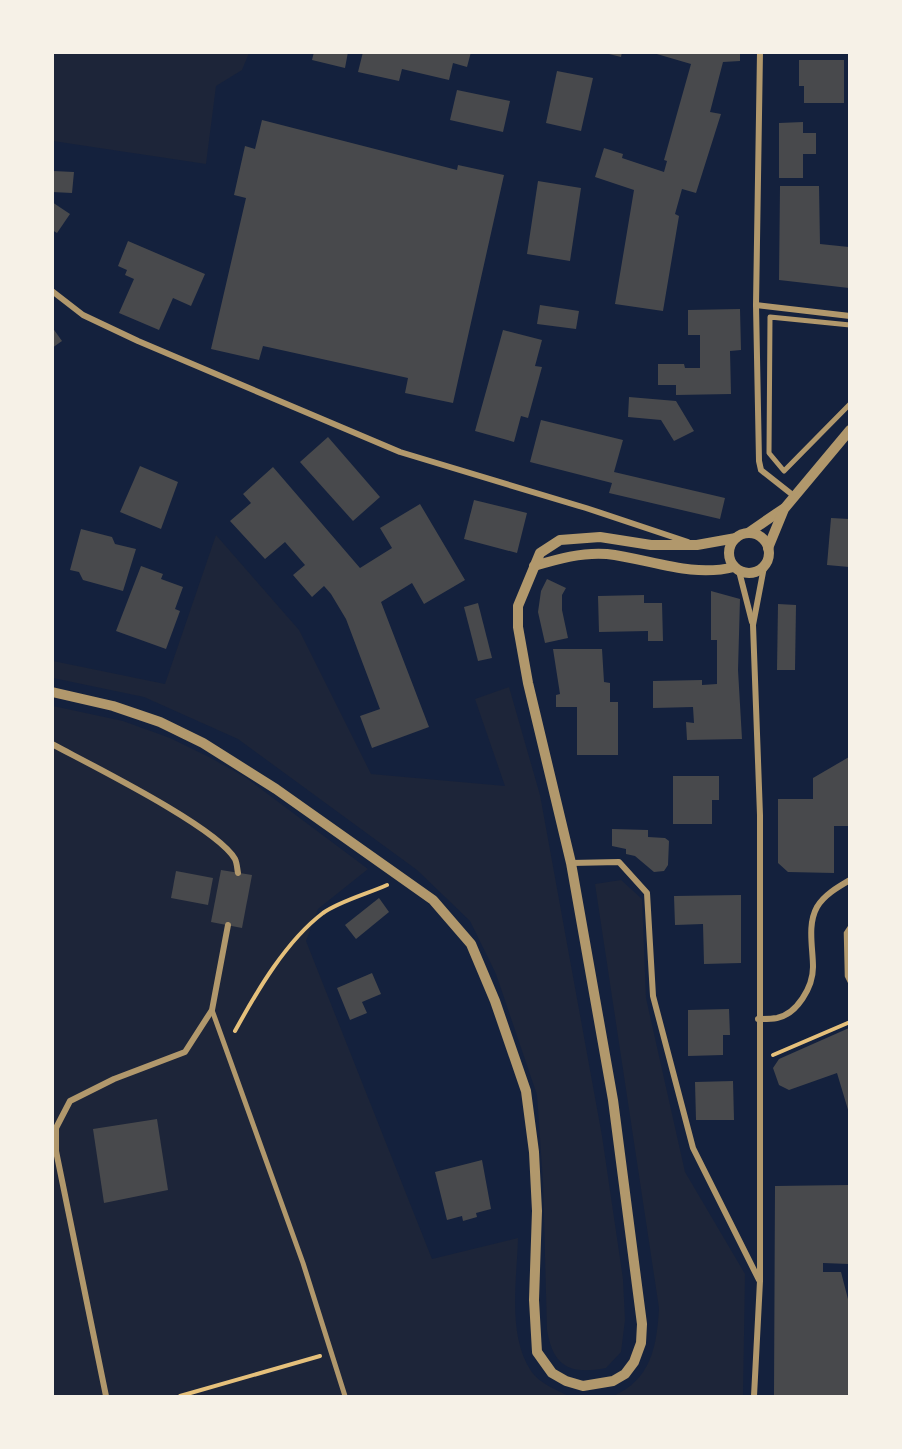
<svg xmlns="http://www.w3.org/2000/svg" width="902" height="1449" font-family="Lora,serif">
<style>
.green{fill:#1d2539}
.building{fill:#48494c}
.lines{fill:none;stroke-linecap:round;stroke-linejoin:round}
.path{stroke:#e5c07b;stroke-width:4}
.service{stroke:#b1986c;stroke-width:4.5}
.pedestrian{stroke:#b1986c;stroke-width:5}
.minor{stroke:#b1986c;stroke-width:6}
.tertiary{stroke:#b1986c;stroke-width:10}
</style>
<rect width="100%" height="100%" fill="#14213d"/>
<g class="green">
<path d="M53,52H249V53L242,70L216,86L206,164L53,141Z"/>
<path d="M216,535L299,630L371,774L505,786L475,699L509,687L540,795L602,1136L623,1279L625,1320L621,1352L606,1368C569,1375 553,1366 547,1330L543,1182L537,1095L496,974L470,921L417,870L238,739L144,697L53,678V661L165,684Z"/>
<path d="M53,706L123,721L170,738L209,757L245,777L368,869L318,909L306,941L432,1259L518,1238C517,1279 507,1335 531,1371C539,1383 556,1390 569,1396H53Z"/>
<path d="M621,880L642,899L646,998L685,1172L745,1274L743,1396H613C651,1380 657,1346 659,1308L595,884Z"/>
</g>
<g class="building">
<path d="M314,52H348L345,68L312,60Z"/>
<path d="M363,52H471L467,67L453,63L449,80L402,69L399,81L358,72Z"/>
<path d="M601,52H622L621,57Z"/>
<path d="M650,52H740V61L723,62L710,112L721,114L696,193L682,189L675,214L679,216L663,311L615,304L634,190L595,177L604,148L623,154L622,158L664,172L667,161L664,160L691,64Z"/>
<path d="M799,60H844V103H804V86H799Z"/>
<path d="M557,71L593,78L581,131L546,123Z"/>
<path d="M457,90L510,101L503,132L450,120Z"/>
<path d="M262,120L457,170L458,165L504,175L453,403L405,393L408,378L263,346L259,360L211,349L246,198L234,195L245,146L255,149Z"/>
<path d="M803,122V133H816V154H803V178H779V123Z"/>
<path d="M53,171L74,172L72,193L52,192Z"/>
<path d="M538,181L581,188L570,261L527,254Z"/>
<path d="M780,186H819L820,244L849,247V288L779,280Z"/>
<path d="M52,202L70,214L57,233L52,230Z"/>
<path d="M128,241L205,274L191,306L173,298L159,330L119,313L134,279L125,275L127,270L118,266Z"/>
<path d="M540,305L579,311L576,329L537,324Z"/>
<path d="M740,309L741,350L730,351L731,394L676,395V385H658V364H684L685,368H700V335H688V310Z"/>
<path d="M52,327L62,341L52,348Z"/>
<path d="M503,330L542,340L535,366L542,367L528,418L521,416L514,442L475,431Z"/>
<path d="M629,397L676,401L694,431L674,441L661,420L628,417Z"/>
<path d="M541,420L623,440L614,472L725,498L720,519L609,493L612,483L530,462Z"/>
<path d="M328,437L380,497L353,521L300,462Z"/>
<path d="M140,466L178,482L161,529L120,512Z"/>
<path d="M273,467L360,568L392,548L380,528L420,504L465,580L424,604L412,583L381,602L429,727L372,748L360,716L380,709L346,619L331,594L324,586L312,597L293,575L305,565L285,542L265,559L230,521L251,503L243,494Z"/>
<path d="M474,500L527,513L517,553L464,539Z"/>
<path d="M831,518L849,519V567L827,565Z"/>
<path d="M81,529L112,537L115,544L136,549L123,591L83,580L79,572L70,570Z"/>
<path d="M141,566L163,574L161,579L183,587L175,609L180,611L166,649L116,631Z"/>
<path d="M547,579L566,588L562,595V610L568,638L545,643L538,612L541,591Z"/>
<path d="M711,591L740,599L738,670L742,739L687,740L686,722L694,723L693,707L653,708V681L702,680V685L717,684V640H711Z"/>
<path d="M644,595V603H662L663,641H648V631L599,632L598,596Z"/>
<path d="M478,603L492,658L478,661L464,607Z"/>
<path d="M778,604L796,605L795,670H777Z"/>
<path d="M553,649H602L604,682L610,683V702H618V755H577V707H556V695L560,694Z"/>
<path d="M849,757V826H834V873L788,872L778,863V799H813V778Z"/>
<path d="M673,776H719V800H712V824H673Z"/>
<path d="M612,829L648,830V837L665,838L669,841L668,865L664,871L654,872L635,856L626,854V849L612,846Z"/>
<path d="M221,870L252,875L242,928L211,922Z"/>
<path d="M176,871L213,878L208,905L171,898Z"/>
<path d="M741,895V963L704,964L703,924L675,925L674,896Z"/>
<path d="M379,898L389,912L356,939L345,925Z"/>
<path d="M372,973L381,994L362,1002L367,1013L350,1020L337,988Z"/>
<path d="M729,1009L730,1035H723V1055L688,1056V1010Z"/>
<path d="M849,1028V1113L837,1073L789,1090L779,1085L773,1068L779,1059Z"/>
<path d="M733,1081L734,1120H696L695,1082Z"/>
<path d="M157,1119L168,1190L104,1203L93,1129Z"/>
<path d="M482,1160L491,1209L476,1213L477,1217L463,1221L462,1216L447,1220L435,1172Z"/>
<path d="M849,1185V1264L823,1263V1272H841L849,1303V1396H774L775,1186Z"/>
</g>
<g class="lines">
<g class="path">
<path d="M235,1031C257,991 286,941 323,913C340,901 367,894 387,885"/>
<path d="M773,1055L850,1022"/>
<path d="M180,1396L320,1356"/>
</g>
<path class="service" d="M850,927L846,933L847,976L850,982"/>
<g class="pedestrian">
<path d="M850,325L770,317L769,453L784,471L850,404"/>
<path d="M212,1010L303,1263L345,1396"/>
</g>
<g class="minor">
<path d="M760,52L756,305L759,461L761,470L794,496"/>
<path d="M52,291L83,315L138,341L400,452L586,508L688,542"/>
<path d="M756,305L850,316"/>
<path d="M739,571L752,622"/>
<path d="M52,744C89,764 217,827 235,859C237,863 237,868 238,873"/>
<path d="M571,863L619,862L647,893L653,996L693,1148L759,1280"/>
<path d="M758,1019C765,1019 771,1019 777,1018C797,1014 813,987 813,967C813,948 807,925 817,907C824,895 838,887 850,880"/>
<path d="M106,1396L56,1151V1128L70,1101L114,1079L185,1052L212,1010L228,925"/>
<path d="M754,1396L760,1281V815L753,625L764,567"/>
</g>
<g class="tertiary">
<circle cx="749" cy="553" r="20"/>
<path d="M748,533L783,509"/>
<path d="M768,548L784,509L850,430"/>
<path d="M534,566C558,559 582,552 607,554C650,559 691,578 734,567"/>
<path d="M52,692L113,706L160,722L203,743L276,789L433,900L471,944L495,1001L526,1091L534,1152L537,1211L534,1300L537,1352L552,1373L566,1381L583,1386L613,1381L625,1374L634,1362L641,1343L642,1324L613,1100L571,863L528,683L518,627V606L540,553L560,540L600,537L651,545H697L736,538"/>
</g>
</g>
<rect width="902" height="1449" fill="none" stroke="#f6f1e7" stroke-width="108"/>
</svg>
